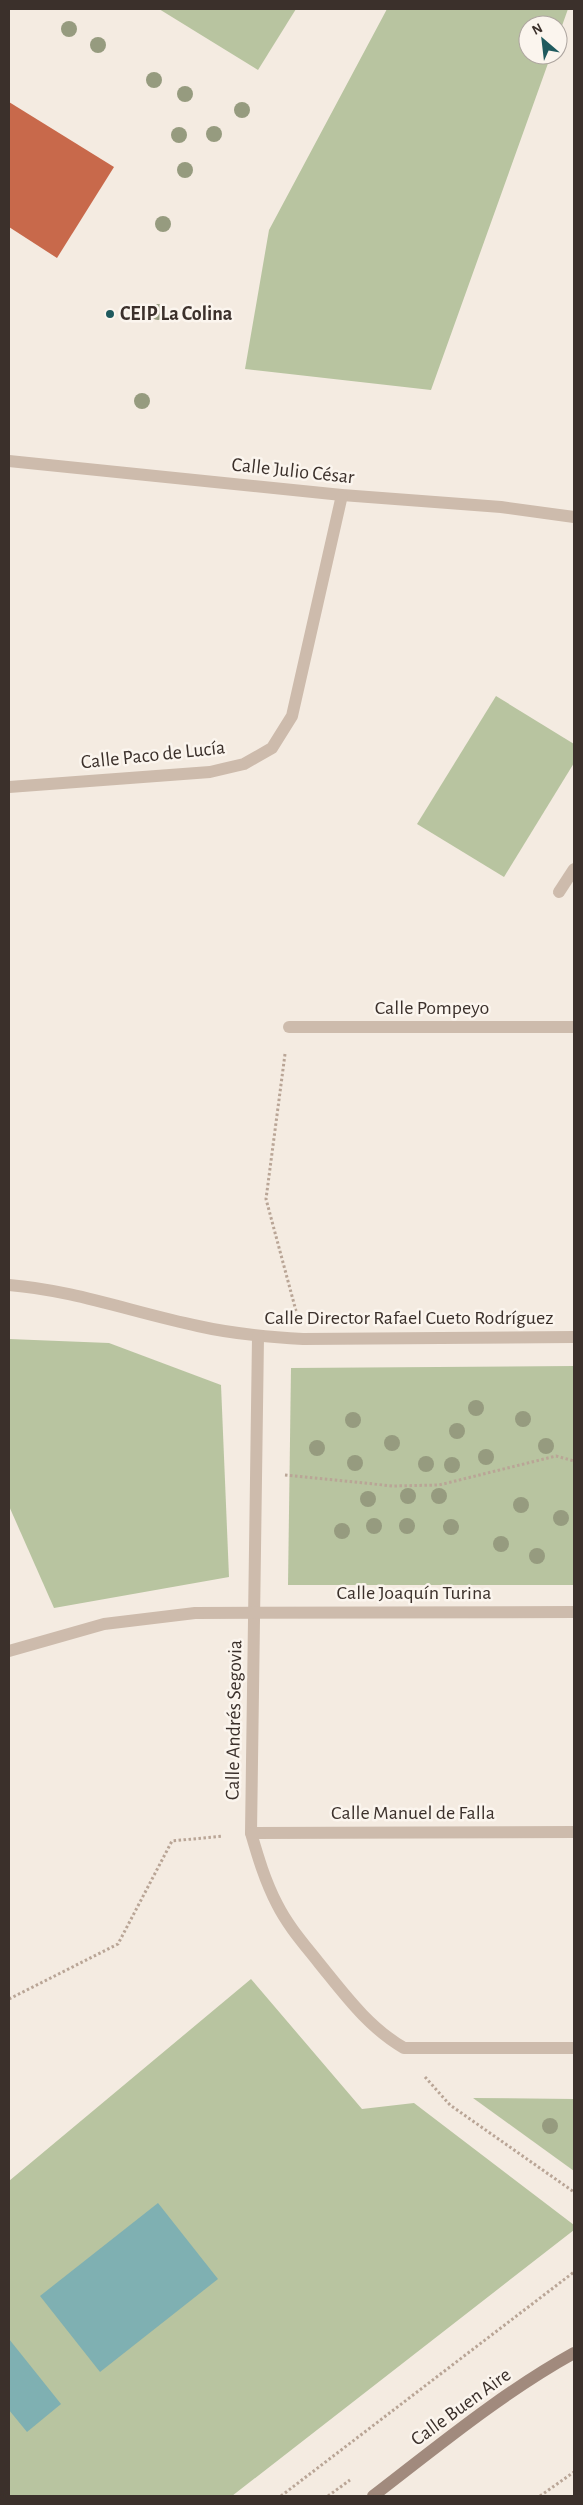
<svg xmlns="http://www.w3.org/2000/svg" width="583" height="2505" font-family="'Alegreya Sans',sans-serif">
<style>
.green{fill:#b8c4a0}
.water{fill:#7fb0b2}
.building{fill:#c8694b}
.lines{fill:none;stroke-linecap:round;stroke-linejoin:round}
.path{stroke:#b9a596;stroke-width:3;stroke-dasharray:2.5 2.5;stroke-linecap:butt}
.street{stroke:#cdbbac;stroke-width:12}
.secondary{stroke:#a18a7d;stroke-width:12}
.tree{fill:#969b7f}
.poi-dot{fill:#1f5a5e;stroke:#fbf5ee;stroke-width:2}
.labels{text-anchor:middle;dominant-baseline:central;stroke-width:5;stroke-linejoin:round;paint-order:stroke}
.poi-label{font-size:20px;font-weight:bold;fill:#3b302b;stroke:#fbf5ee;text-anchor:start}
.street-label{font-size:20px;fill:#3b302b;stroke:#fbf5ee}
</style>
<rect width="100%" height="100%" fill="#f4ebe1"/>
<g class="green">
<path d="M159,9H296L258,70Z"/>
<path d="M387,9H568L558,37V25H528V55H551L431,390L245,369L269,230Z"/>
<path d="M496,696L574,744V763L504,877L417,824Z"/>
<path d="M9,1339L109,1343L221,1385L229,1577L54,1608L9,1506Z"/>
<path d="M574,1366V1585H288L291,1368Z"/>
<path d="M251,1979L362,2109L414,2103L574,2225V2230L232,2496H9V2181Z"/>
<path d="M473,2098L574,2099V2171Z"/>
</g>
<g class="water">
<path d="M158,2203L218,2279L100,2372L40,2296Z"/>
<path d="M9,2339L61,2404L27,2432L9,2410Z"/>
</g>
<path class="building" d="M9,102L114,167L57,258L9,227Z"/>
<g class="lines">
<g class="path">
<path d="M285,1054L266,1199L296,1311"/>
<path d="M285,1475L393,1486L439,1485L556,1456L574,1461"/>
<path d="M9,1999L118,1944L172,1841L223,1836"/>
<path d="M425,2077L450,2105L574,2192"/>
<path d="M281,2496L574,2272"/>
<path d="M328,2496L350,2480"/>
<path d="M540,2496L574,2472"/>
</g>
<g class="street">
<path d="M9,461L342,495L501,507L574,517"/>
<path d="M9,787L210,772L244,764L272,748L292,716L342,495"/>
<path d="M559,892L574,869"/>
<path d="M289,1027H574"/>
<path d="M9,1285C73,1290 135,1313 198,1326C233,1334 268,1337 303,1339L574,1337"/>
<path d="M258,1337L251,1833C258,1857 265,1881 277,1904C288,1926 304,1944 319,1963C345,1995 368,2027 404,2048H574"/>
<path d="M9,1651L104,1624L195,1613L574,1612"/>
<path d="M251,1833L574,1832"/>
</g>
<path class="secondary" d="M373,2496C438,2446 502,2393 574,2353"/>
</g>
<g class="tree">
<circle cx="69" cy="29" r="8"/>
<circle cx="98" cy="45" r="8"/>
<circle cx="154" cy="80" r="8"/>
<circle cx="185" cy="94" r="8"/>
<circle cx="242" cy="110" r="8"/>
<circle cx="214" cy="134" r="8"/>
<circle cx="179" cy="135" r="8"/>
<circle cx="185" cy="170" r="8"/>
<circle cx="163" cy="224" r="8"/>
<circle cx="158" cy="312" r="8"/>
<circle cx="142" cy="401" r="8"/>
<circle cx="476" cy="1408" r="8"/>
<circle cx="523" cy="1419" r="8"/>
<circle cx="353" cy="1420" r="8"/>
<circle cx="457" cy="1431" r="8"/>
<circle cx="392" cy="1443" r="8"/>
<circle cx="546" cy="1446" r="8"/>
<circle cx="317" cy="1448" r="8"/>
<circle cx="486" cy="1457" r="8"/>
<circle cx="355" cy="1463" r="8"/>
<circle cx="426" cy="1464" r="8"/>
<circle cx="452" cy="1465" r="8"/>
<circle cx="408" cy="1496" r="8"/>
<circle cx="439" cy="1496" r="8"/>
<circle cx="368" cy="1499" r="8"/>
<circle cx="521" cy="1505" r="8"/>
<circle cx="561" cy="1518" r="8"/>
<circle cx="374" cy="1526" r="8"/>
<circle cx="407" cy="1526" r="8"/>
<circle cx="451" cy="1527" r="8"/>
<circle cx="342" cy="1531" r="8"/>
<circle cx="501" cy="1544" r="8"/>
<circle cx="537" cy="1556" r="8"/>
<circle cx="550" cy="2126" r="8"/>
</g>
<circle class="poi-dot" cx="110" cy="314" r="5"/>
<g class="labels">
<g class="poi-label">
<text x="120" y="314">CEIP La Colina</text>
</g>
<g class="street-label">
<text transform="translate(293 471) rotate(6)">Calle Julio César</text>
<text transform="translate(153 755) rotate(-6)">Calle Paco de Lucía</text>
<text x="432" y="1008">Calle Pompeyo</text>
<text x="409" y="1318">Calle Director Rafael Cueto Rodríguez</text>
<text x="414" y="1593">Calle Joaquín Turina</text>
<text transform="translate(234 1720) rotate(-89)">Calle Andrés Segovia</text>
<text x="413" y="1813">Calle Manuel de Falla</text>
<text transform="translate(461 2407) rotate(-36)">Calle Buen Aire</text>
</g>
</g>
<rect width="583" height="2505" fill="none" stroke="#3b302b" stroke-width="20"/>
<g transform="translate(543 40) rotate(332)"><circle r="24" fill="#fbf5ee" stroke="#aea6a0"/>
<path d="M0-4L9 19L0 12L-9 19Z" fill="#1f5a5e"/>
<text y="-8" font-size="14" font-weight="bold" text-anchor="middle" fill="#3b302b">N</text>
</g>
</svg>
